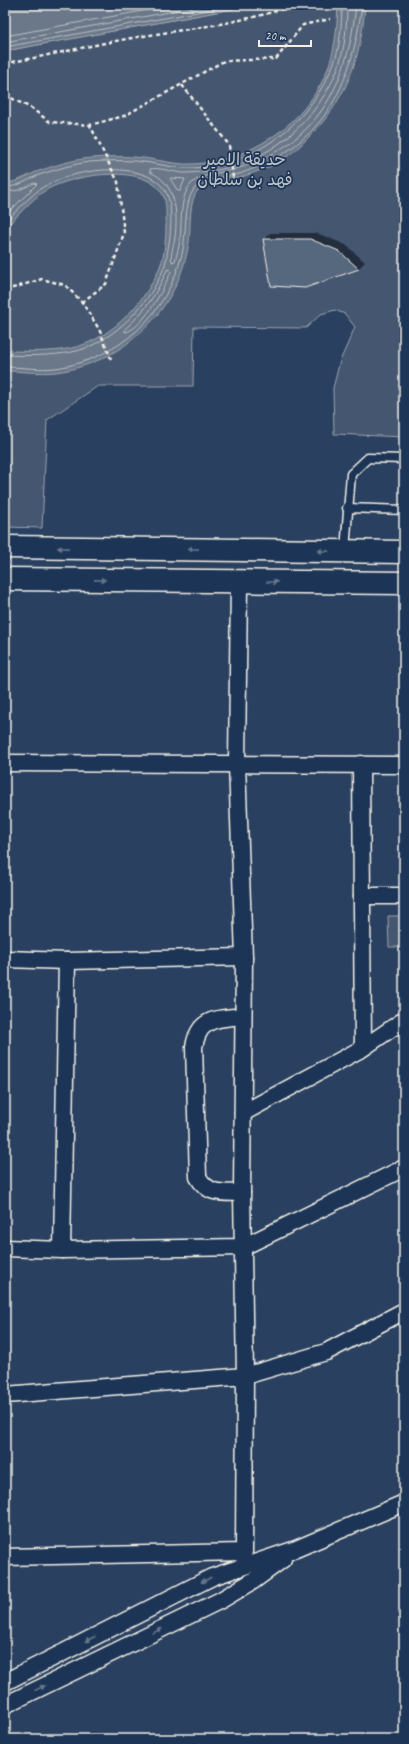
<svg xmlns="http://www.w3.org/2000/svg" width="409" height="1744" font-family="Caveat,'Playpen Sans Arabic',sans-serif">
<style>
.green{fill:#445771;stroke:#9ca4ac}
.water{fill:#6a788a;stroke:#a1a8b0}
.shadow{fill:#0007}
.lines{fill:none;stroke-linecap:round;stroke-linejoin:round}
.shore{stroke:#bdc1c2;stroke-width:1}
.building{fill:#56677d;stroke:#f4f1e8}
.lane-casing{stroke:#f4f1e8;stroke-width:11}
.street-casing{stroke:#f4f1e8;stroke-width:19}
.secondary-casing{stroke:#f4f1e8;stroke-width:25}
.path{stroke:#f4f1e8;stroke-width:2.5;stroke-dasharray:4 3;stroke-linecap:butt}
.lane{stroke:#1d3557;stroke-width:8}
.street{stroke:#1d3557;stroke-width:16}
.secondary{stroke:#1d3557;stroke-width:22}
.oneway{fill:#68778a}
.labels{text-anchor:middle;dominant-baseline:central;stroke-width:3.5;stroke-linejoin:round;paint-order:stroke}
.park-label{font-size:17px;fill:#bfc3c4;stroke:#1d3557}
</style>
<rect width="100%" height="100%" fill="#2a4060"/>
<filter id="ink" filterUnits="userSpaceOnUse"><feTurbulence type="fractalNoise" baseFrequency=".025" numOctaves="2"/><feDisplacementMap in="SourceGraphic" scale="8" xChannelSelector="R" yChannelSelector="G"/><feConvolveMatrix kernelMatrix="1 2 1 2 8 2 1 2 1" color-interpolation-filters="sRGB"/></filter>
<g filter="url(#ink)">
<g class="green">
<path d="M254,5H404V437L334,434L333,388L340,361L355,327L345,314L335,310L321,314L306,328L194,327L193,386H98L47,420L42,528L5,527V51Z"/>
<path d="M388,916H404V947H389Z"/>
</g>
<g class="water">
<path d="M5,5H254L5,51Z"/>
<path d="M338,5H365C361,59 346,102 306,140C294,152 281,163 264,169C256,172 247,175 239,178C227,182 208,181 199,189C188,199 191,229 189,242C179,310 124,363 56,372C40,374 21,371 5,371V351C27,351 50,353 72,348C111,340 150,298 162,261C165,250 166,236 166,225C166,216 167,203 163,195C146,161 68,175 43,192C29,202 17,217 5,228V183C16,183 26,176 36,172C53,166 74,159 92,158C106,157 120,156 134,157C151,158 167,163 183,164C245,166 311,123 330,62C336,44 337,24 338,5Z"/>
</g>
<path class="shadow" d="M270,233H317L346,245L365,262L359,268L305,287L264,239Z"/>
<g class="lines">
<g class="shore">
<path d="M347,5C347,24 345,47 339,65C320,119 267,165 210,171C201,172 192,173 183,173C172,172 159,167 150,169V172C176,183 178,212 175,237C174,245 170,254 172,262L175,261C177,254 179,247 180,240C182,224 179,197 191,184C201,173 230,172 245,166C321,139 348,81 356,5"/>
<path d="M5,36L175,5"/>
<path d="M5,42L208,5"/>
<path d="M5,47L236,5"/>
<path d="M171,178L185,179L180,191H178L171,180Z"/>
<path d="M5,187C17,188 28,179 39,175C54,170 73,164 89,162C104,161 120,160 135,161C151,162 167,167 183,168C250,170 308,126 333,65C340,50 342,22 342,5"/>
<path d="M5,192L19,190L34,183L37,184L5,216"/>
<path d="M5,222C16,212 28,198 40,189C69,169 146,157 166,192C173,204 171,231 169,243C168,249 167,256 166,261C156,299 111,345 72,352C50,356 27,356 5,355"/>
<path d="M167,270L170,269L171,272C164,288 143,329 125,332V329C145,311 156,295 167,270Z"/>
<path d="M5,367C22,367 40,370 56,368C119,359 167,315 182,254C187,235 183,204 194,189C200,179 227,177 239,174C323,146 351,89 362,5"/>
</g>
</g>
<path class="building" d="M263,239H310L339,251L359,269L305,288L271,286Z"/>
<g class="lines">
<defs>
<g id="lane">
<path d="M347,508L404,510"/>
<path d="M345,550L351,474L368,458L404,459"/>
</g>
<g id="street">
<path d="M5,763L404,765"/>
<path d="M361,764L363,1048"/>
<path d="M362,896H404"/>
<path d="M5,959L67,961L244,957"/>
<path d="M243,1113L363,1048L404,1020"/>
<path d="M242,1193C223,1192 209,1196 198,1177L194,1047C199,1017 217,1019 243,1016"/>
<path d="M5,1248L62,1250L67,961"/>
<path d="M62,1250L243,1247L404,1168"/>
<path d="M5,1395L245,1376L326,1352L404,1311"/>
<path d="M5,1557L244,1552L245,1376L242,1193L244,957L237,764L239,582"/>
<path d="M5,1682L212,1577L296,1549L404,1503"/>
<path d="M5,1705L221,1600L253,1581L283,1559"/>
</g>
<g id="secondary">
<path d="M5,547L404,552"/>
<path d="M5,579L404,583"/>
</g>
</defs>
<use href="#lane" class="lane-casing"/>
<use href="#street" class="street-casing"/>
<use href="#secondary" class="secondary-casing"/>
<g class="path">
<path d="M5,63C44,57 82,47 121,40C179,29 239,25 294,5"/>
<path d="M182,85L229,145L234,186"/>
<path d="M5,95L31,108L50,122L90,125L124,116L224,61L276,59L303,25L330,19"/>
<path d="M5,288H13L42,279L65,285L82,302L99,329L111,359"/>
<path d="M82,302L106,284L124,233L118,182L90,125"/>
</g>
<use href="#lane" class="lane"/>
<use href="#street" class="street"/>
<use href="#secondary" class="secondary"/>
</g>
<defs><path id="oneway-solid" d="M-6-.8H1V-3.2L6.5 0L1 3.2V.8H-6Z"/></defs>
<g class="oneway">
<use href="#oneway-solid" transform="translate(63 548) rotate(-179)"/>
<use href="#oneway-solid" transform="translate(193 549) rotate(-179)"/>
<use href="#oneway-solid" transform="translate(323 551) rotate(-179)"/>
<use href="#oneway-solid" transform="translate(100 580) rotate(1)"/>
<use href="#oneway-solid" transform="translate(272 582)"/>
<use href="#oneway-solid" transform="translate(206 1580) rotate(153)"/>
<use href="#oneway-solid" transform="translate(157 1631) rotate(-26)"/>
<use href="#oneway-solid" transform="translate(90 1639) rotate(153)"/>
<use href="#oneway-solid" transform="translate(40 1688) rotate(-26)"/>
</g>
</g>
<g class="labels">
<g class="park-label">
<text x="245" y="159">حديقة الامير<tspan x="245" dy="20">فهد بن سلطان</tspan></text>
</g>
</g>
<rect width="409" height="1744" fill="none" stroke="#1d3557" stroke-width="20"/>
<rect x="10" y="10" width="389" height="1724" fill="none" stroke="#f4f1e8" stroke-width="1.5" filter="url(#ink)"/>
<path d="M259 40v6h52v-6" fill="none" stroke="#f4f1e8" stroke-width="2"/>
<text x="265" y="40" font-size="12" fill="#f4f1e8" stroke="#1d3557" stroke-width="3" paint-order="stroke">20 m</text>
</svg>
